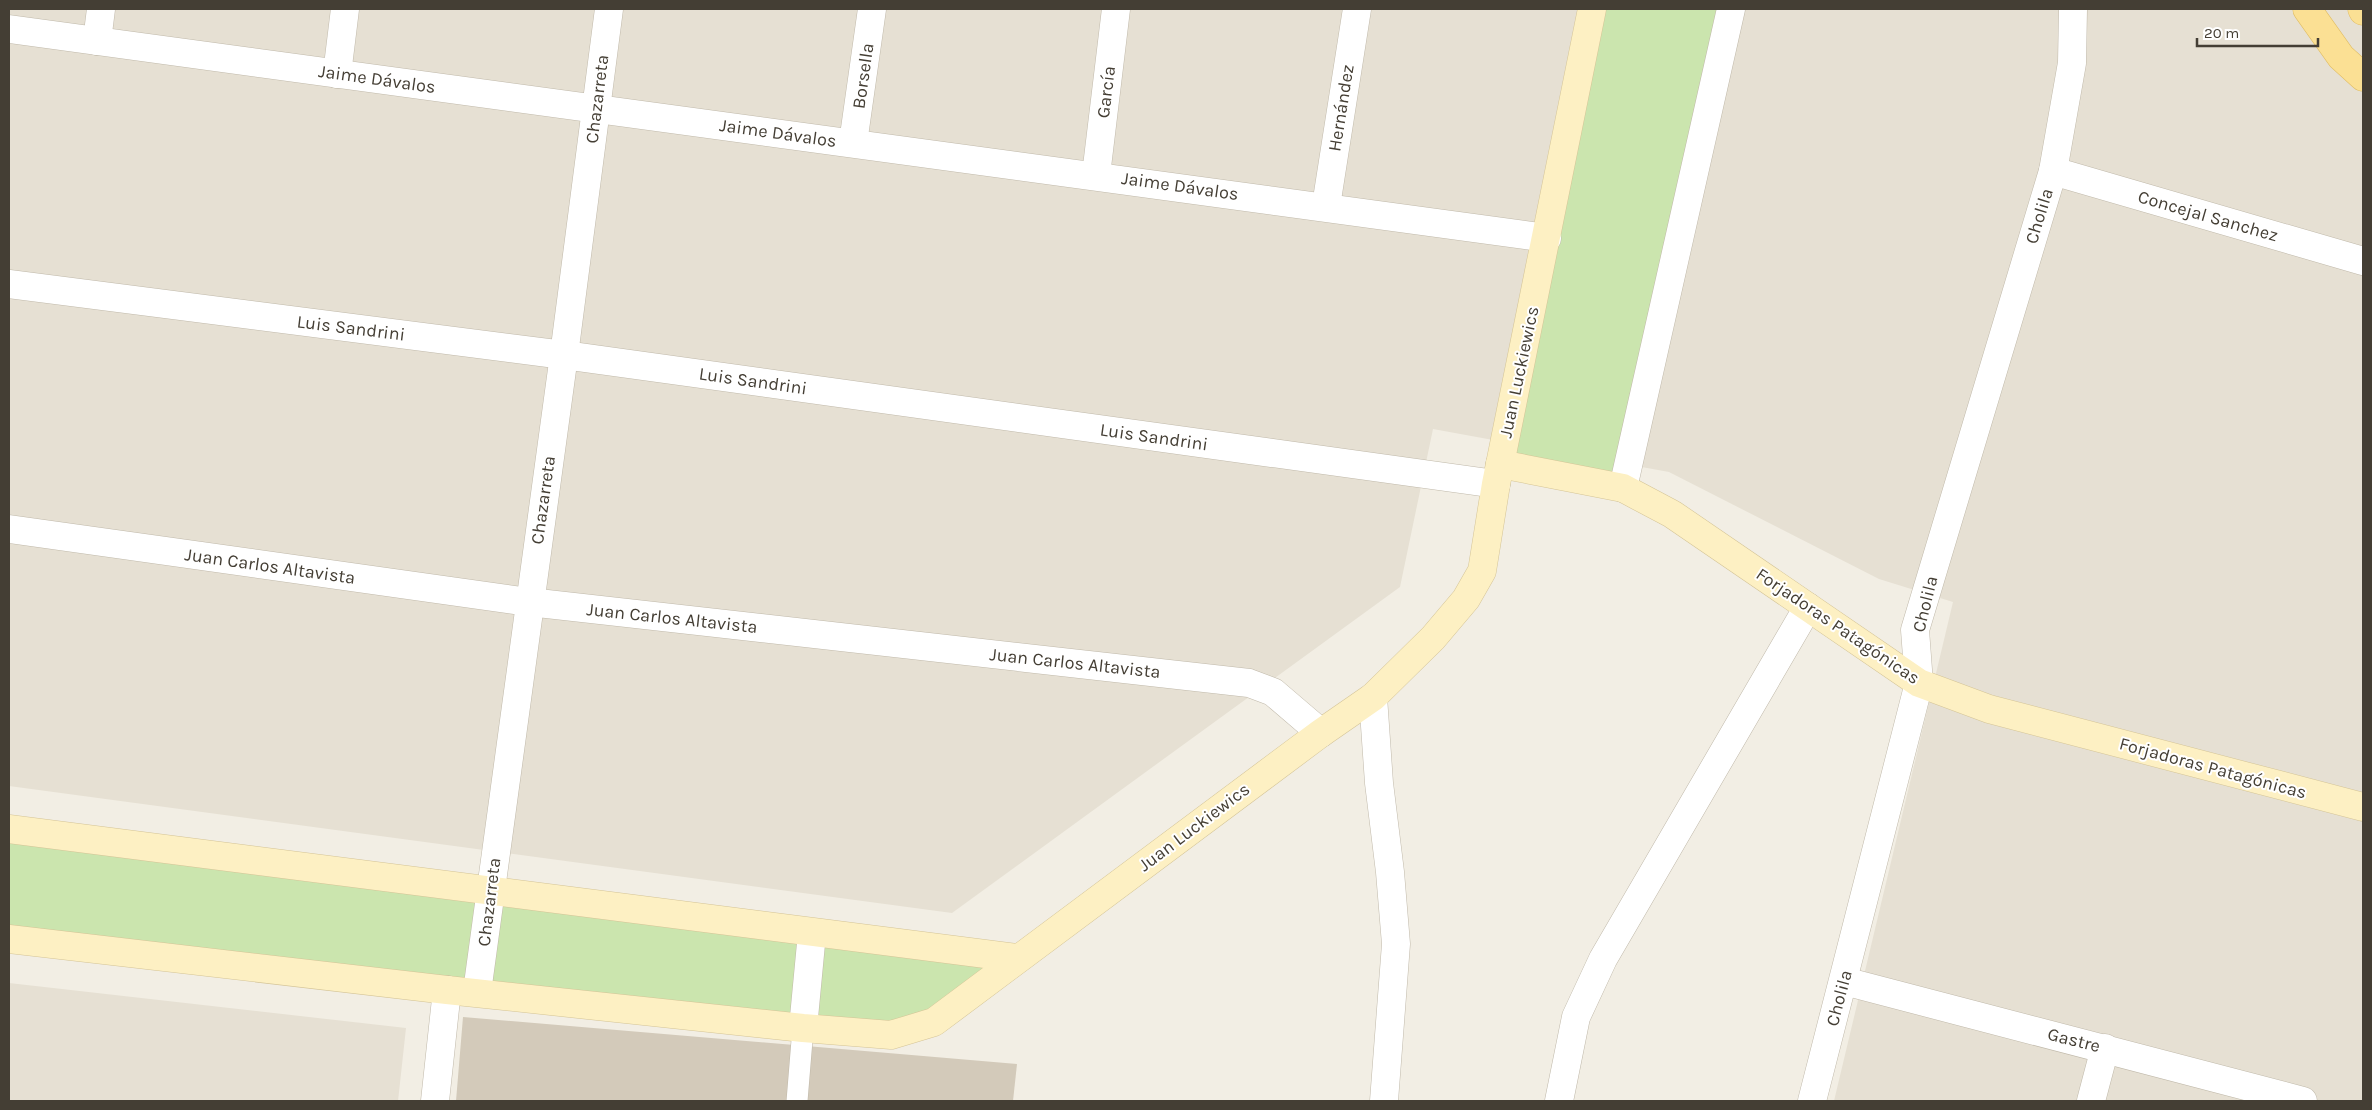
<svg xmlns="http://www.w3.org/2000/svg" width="2372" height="1110" font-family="Karla,sans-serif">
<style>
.residential{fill:#e6e0d3}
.green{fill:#cbe5ae}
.building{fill:#d3caba}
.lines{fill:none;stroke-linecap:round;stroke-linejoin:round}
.lane-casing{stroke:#c0b9aa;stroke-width:22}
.street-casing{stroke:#c0b9aa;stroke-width:29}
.secondary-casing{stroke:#d4c497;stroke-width:29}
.primary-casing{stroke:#e0bd64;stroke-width:29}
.lane{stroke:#fff;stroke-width:21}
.street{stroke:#fff;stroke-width:28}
.secondary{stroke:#fdf0c3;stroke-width:28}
.primary{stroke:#fbe094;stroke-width:28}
.labels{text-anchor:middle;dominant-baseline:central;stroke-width:4;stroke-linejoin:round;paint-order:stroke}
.street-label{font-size:18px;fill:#443e34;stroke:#fff}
</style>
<rect width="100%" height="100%" fill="#f2eee4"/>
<g class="residential">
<path d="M9,9H2363V1101H1834L1953,602L1879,579L1669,472L1433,429L1400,587L952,913L9,786Z"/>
<path d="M9,983L406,1028L398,1101H9Z"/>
</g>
<g class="green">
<path d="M1592,9H1731L1623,488L1500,464Z"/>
<path d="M9,829L1017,958L891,1035L9,939Z"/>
</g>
<path class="building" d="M463,1017L1017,1064L1013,1101H456Z"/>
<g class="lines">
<defs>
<path id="lane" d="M797,1101L803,1028"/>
<g id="street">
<path d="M9,29L1547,238"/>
<path d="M97,41L101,9"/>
<path d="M337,74L345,9"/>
<path d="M853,143L872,9"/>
<path d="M2053,171L2363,261"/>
<path d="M1096,175L1116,9"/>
<path d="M1326,206L1357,9"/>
<path d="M9,284L564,355L1496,484"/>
<path d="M1623,488L1731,9"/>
<path d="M9,529L529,602L1249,683L1273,692L1321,733"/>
<path d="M1373,697L1379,783L1390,872L1396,944L1384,1101"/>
<path d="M1844,981L2303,1101"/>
<path d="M477,992L564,355L609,9"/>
<path d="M803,1028L812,933"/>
<path d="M435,1101L447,990"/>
<path d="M1559,1101L1576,1017L1603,959L1808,607"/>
<path d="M1812,1101L1919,683L1915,630L2053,171L2072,63L2073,9"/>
<path d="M2091,1101L2105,1048"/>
</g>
<g id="secondary">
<path d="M1500,464L1623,488L1672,514L1919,683L1989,709L2363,807"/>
<path d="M9,829L1017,958"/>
<path d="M9,939L447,990L803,1028L891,1035L934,1022L1321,733L1373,697L1433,638L1466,599L1482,571L1496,484L1592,9"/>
</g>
<g id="primary">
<path d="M2307,9L2341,57L2363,77"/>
<path d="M2362,9L2363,11"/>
</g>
</defs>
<use href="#lane" class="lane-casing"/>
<use href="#street" class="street-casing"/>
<use href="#secondary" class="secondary-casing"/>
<use href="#primary" class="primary-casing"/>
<use href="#lane" class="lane"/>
<use href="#street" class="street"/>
<use href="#secondary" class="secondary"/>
<use href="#primary" class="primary"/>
</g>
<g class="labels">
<g class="street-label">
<text transform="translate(863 76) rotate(-82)">Borsella</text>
<text transform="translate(377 79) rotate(8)">Jaime Dávalos</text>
<text transform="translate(1106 92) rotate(-83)">García</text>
<text transform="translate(597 99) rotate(-83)">Chazarreta</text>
<text transform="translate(1341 108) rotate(-81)">Hernández</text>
<text transform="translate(778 133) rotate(8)">Jaime Dávalos</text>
<text transform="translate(1180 186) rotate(8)">Jaime Dávalos</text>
<text transform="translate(2039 216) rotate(-73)">Cholila</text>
<text transform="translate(2208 216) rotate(16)">Concejal Sanchez</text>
<text transform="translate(351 328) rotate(7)">Luis Sandrini</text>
<text transform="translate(1519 372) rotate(-78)">Juan Luckiewics</text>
<text transform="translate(753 381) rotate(8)">Luis Sandrini</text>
<text transform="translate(1154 437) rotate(8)">Luis Sandrini</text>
<text transform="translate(543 500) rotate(-82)">Chazarreta</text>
<text transform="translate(270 566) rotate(8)">Juan Carlos Altavista</text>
<text transform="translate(1925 604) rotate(-76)">Cholila</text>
<text transform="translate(672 618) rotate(6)">Juan Carlos Altavista</text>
<text transform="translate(1838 626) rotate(34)">Forjadoras Patagónicas</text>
<text transform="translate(1075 663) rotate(6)">Juan Carlos Altavista</text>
<text transform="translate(2213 768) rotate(15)">Forjadoras Patagónicas</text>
<text transform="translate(1194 827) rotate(-37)">Juan Luckiewics</text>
<text transform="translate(489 902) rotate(-83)">Chazarreta</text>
<text transform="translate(1839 998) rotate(-75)">Cholila</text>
<text transform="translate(2074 1040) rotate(14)">Gastre</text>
</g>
</g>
<rect width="2372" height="1110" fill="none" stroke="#443e34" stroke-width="20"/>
<path d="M2197 38v8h121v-8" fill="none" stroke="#443e34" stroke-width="2.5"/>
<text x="2204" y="38" font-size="15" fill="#443e34" stroke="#ffffff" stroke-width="4" paint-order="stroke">20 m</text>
</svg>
